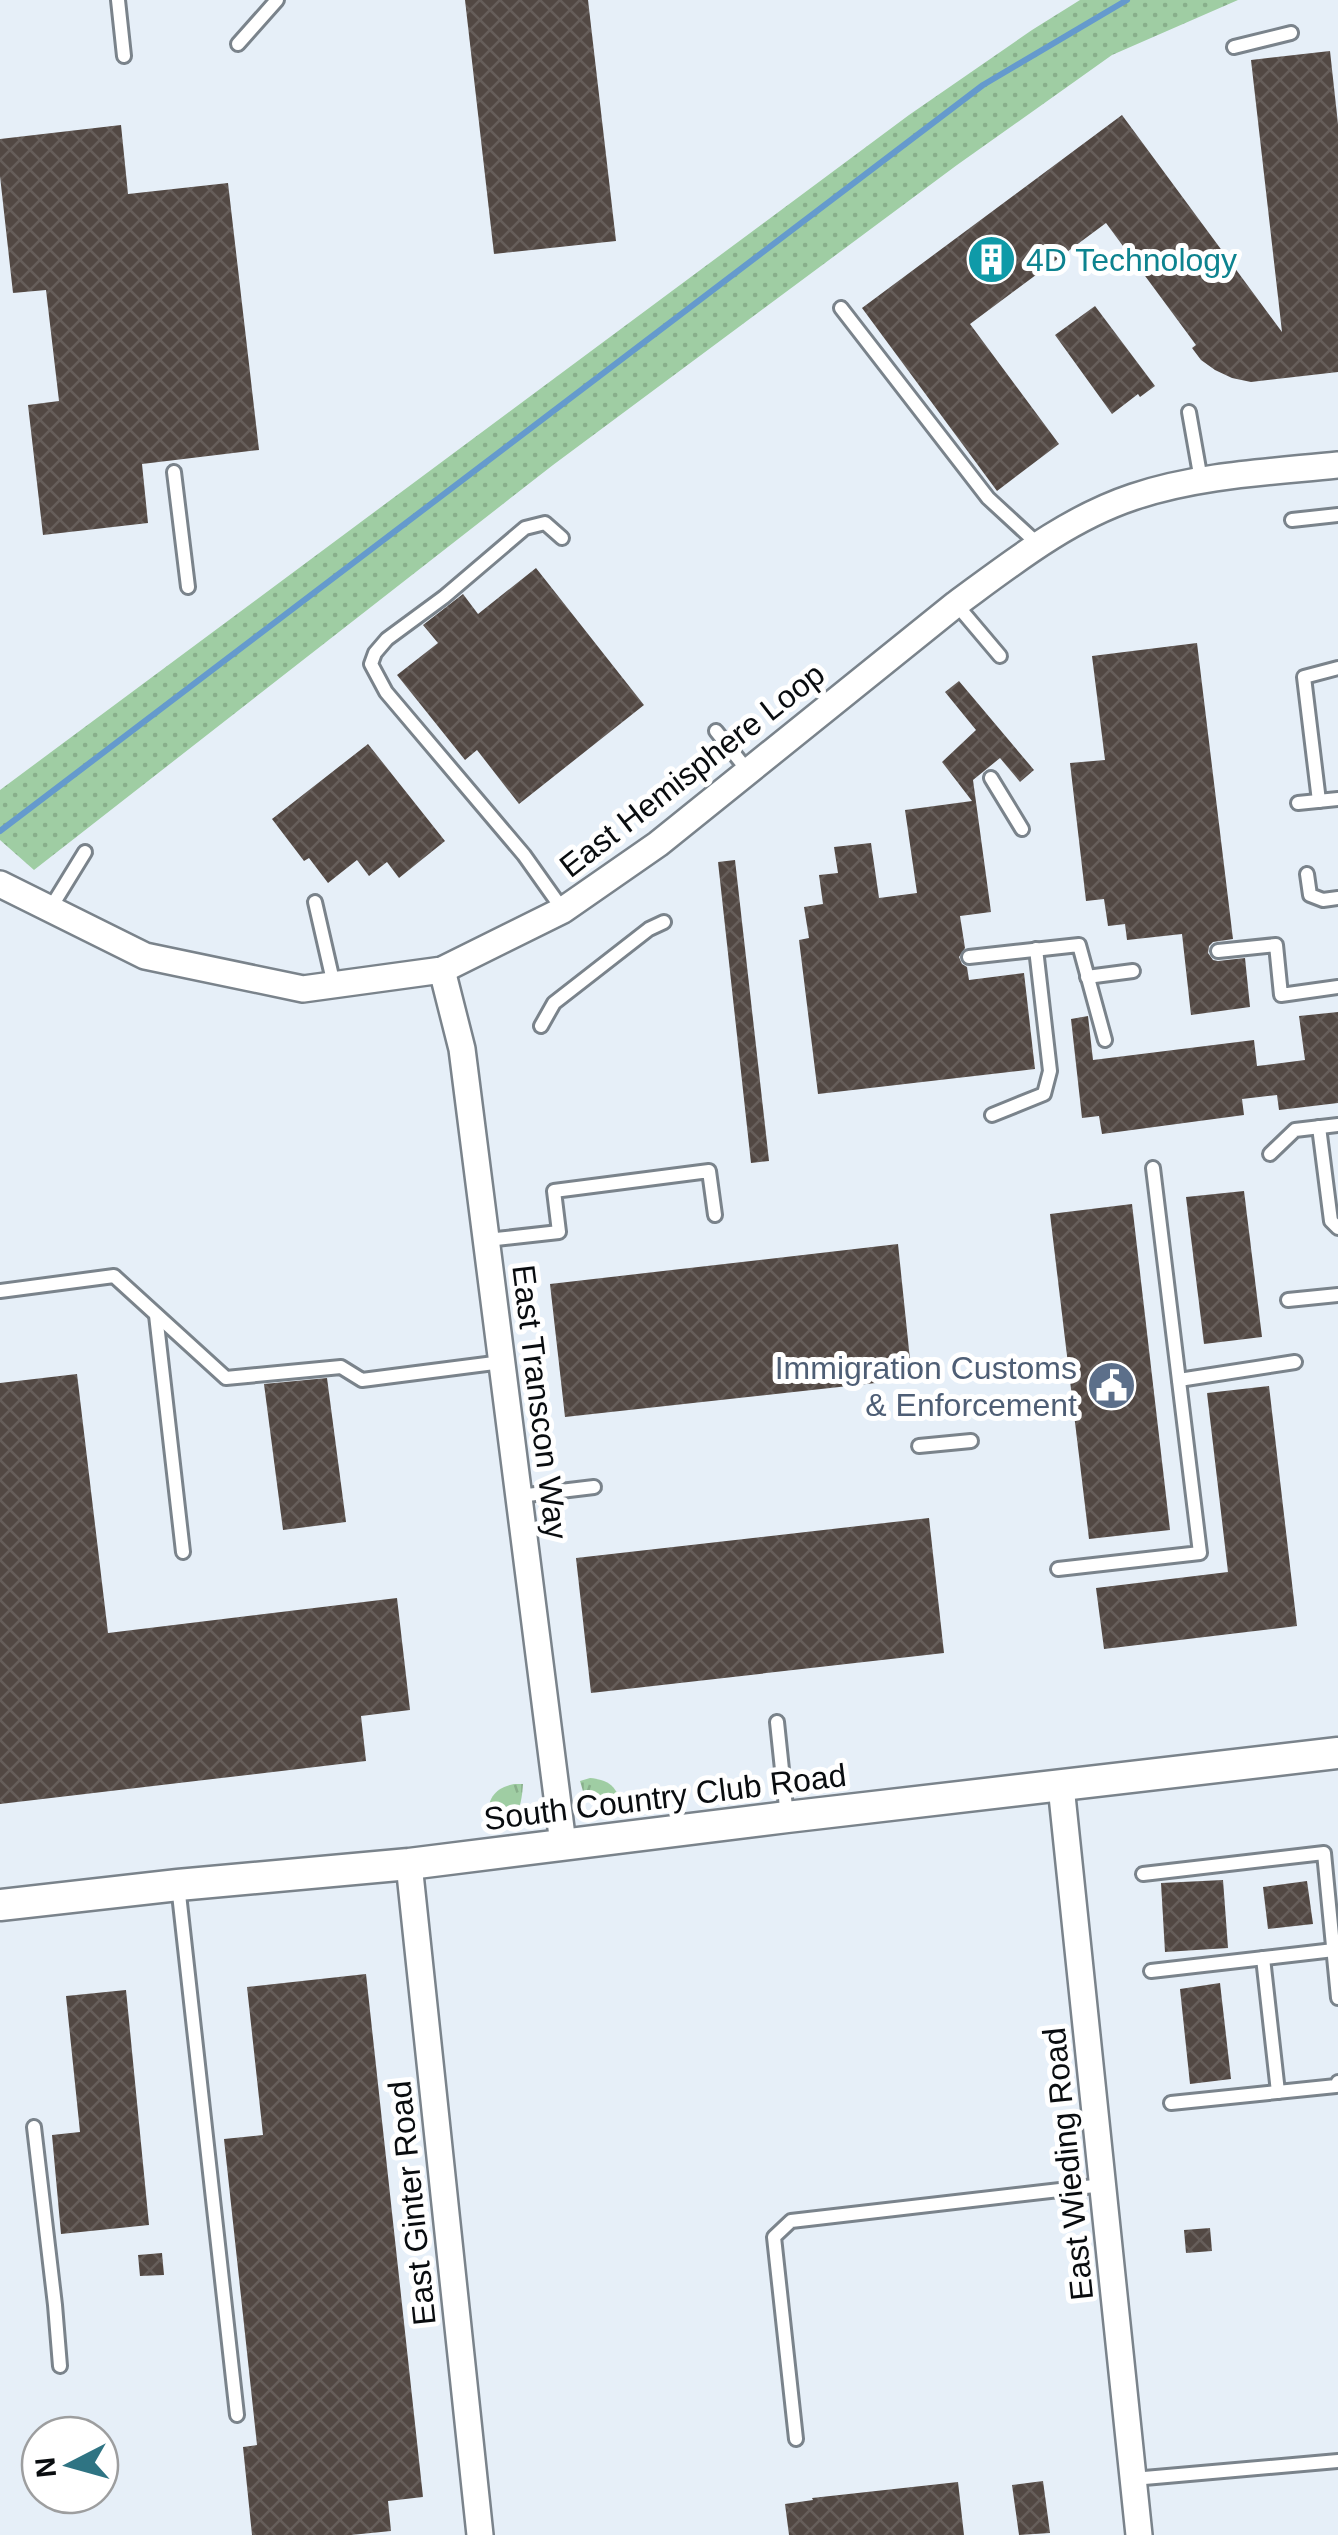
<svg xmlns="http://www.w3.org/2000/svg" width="1338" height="2535" font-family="Helvetica,sans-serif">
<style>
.grass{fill:url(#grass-tufts)}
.park{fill:url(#park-dots)}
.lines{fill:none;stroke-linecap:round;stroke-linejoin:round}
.stream{stroke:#659acd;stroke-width:6}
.building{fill:url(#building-cross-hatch)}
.service-casing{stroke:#7a838b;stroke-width:18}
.minor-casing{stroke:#7a838b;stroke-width:30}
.tertiary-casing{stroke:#7a838b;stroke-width:35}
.service{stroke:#fff;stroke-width:12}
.minor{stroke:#fff;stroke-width:25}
.tertiary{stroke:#fff;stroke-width:30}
.labels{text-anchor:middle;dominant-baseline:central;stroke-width:10;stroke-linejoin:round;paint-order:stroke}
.culture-label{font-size:32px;fill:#0d838f;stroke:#fff;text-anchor:start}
.street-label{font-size:32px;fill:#090c0f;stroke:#fff}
.service-label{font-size:32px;fill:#4e5e75;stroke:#fff;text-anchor:end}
</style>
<defs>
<pattern id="grass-tufts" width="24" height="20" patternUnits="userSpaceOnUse" patternTransform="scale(2.5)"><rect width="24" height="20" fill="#9fcda3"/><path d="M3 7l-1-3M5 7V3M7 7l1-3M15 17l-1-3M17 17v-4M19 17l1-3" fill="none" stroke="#88af8b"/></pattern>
<pattern id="park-dots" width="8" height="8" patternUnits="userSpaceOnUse" patternTransform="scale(2.5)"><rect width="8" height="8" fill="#9fcda3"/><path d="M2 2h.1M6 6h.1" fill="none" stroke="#88af8b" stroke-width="1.8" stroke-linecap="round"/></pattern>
<pattern id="building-cross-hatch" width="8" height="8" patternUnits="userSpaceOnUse" patternTransform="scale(2.5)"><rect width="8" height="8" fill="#524843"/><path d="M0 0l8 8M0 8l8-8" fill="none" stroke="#665e5a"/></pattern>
</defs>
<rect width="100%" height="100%" fill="#e6eff8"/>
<g class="grass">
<path d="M590,1778C612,1780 620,1790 621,1812L607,1813L585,1798L580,1781Z"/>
<path d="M514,1784H523C521,1812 517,1820 489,1828C486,1805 489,1789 514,1784Z"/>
</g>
<path class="park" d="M1080,0H1238L1112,55L957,165L553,465L34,870L0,840V790L909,115L1032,30Z"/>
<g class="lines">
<path class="stream" d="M0,831L983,85L1127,0"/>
</g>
<g class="building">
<path d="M465,0H588L616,241L494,254Z"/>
<path d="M1330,51L1338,124V372L1251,382L1232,378L1215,370L1201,360L1192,348L1196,345L1106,223L970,324L1059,444L997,491L862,308L1122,115L1282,332L1251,60Z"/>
<path d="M121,125L128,194L228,183L259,450L142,464L148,523L43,535L28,405L59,401L46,290L13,293L0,176V139Z"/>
<path d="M1095,306L1155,386L1140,397L1138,394L1112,414L1055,335Z"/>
<path d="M536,568L644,705L519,804L477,750L465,760L397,675L438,643L423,625L463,594L478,614Z"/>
<path d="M1197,643L1233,939L1213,942L1209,946L1208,953L1213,960L1218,961L1245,958L1250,1007L1191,1015L1182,934L1127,940L1125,924L1108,926L1104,899L1086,901L1070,763L1105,760L1092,656Z"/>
<path d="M959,681L1034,770L1020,782L1000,758L973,780L991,912L960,916L965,948L959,957L962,964L967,967L969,980L1024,973L1035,1069L818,1094L799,940L809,938L804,907L823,904L819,875L838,873L834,847L871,843L879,898L917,893L905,810L972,801L942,762L976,730L945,692Z"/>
<path d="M368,744L445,841L399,878L387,862L369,876L357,860L328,883L309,858L304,861L272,819Z"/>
<path d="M735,860L769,1161L751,1163L718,862Z"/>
<path d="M1338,1012V1103L1279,1110L1277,1095L1242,1099L1244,1115L1102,1134L1099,1116L1082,1118L1071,1019L1088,1016L1093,1060L1254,1040L1257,1066L1305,1060L1299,1016Z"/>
<path d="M1244,1191L1262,1337L1204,1344L1186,1197Z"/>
<path d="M1132,1204L1170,1530L1089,1539L1050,1214Z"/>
<path d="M898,1244L912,1379L565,1417L550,1284Z"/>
<path d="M77,1374L108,1633L397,1598L410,1710L361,1716L366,1761L0,1804V1383Z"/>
<path d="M327,1378L346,1522L283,1530L264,1384Z"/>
<path d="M1269,1386L1297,1626L1104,1649L1096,1588L1228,1572L1207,1393Z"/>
<path d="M929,1518L944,1653L591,1693L576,1558Z"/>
<path d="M1223,1880L1228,1948L1165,1952L1161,1883Z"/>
<path d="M1307,1881L1313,1924L1268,1929L1263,1887Z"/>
<path d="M366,1974L423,2497L388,2501L391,2531L351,2535H252L243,2447L257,2445L224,2139L263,2135L247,1987Z"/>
<path d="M1220,1983L1231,2079L1190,2084L1180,1989Z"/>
<path d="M126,1990L149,2225L61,2234L52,2135L80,2132L66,1996Z"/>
<path d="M1210,2228L1212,2251L1186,2253L1184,2230Z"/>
<path d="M162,2253L164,2275L140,2276L138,2255Z"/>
<path d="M1043,2481L1050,2533L1019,2535L1012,2485Z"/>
<path d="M958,2482L964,2535H789L785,2504L813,2500L812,2498Z"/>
</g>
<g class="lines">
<defs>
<g id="service">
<path d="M118,0L124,56"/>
<path d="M238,44L277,0"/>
<path d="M1234,47L1291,33"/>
<path d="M841,308L988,498L1039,545"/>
<path d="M1189,412L1201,480"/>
<path d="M174,472L188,587"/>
<path d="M1292,520L1338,515"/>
<path d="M562,538L545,523L525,528L444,597L387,639L375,653L371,664L386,692L524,855L563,910"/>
<path d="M956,604L1000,656"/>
<path d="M716,731L748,771"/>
<path d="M991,778L1022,829"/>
<path d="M1319,801L1304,677L1338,668"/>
<path d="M1298,803L1338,799"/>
<path d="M1307,874L1310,895L1323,900L1338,898"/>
<path d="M315,902L334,985"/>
<path d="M50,909L85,852"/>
<path d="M1218,951L1276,945L1281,995L1338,987"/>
<path d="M969,957L1079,945L1105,1040"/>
<path d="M1087,977L1133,971"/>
<path d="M541,1026L554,1003L649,929L664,922"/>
<path d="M992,1115L1044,1094L1050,1071L1036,949"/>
<path d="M1319,1127L1331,1221L1338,1228"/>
<path d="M1270,1154L1295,1130L1338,1125"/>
<path d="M487,1240L559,1232L554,1191L709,1171L715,1215"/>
<path d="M0,1291L114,1276L226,1378L341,1367L362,1380L502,1362"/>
<path d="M1288,1300L1338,1295"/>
<path d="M156,1315L183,1552"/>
<path d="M1179,1380L1295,1362"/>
<path d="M919,1446L971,1441"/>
<path d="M519,1496L594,1487"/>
<path d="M1058,1569L1200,1553L1153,1168"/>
<path d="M777,1722L787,1817"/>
<path d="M1143,1874L1324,1853L1338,1998"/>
<path d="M178,1885L237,2415"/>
<path d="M1263,1958L1278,2092"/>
<path d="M1151,1971L1334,1950"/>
<path d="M1171,2103L1336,2086L1338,2082"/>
<path d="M34,2127L55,2305L60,2366"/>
<path d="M796,2439L774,2237L791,2221L1103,2185"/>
<path d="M1133,2479L1338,2461"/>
</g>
<g id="minor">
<path d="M0,884L145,956L303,989L442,970L563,910L658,844L956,604C1012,563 1067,519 1133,497C1198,475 1270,472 1338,465"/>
<path d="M442,970L462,1049L563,1844"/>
<path d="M1061,1786L1139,2535"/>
<path d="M409,1864L480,2535"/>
</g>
<path id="tertiary" d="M0,1905L178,1885L409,1864L787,1817L1338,1753"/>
</defs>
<use href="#service" class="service-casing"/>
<use href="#minor" class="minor-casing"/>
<use href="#tertiary" class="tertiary-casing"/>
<use href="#service" class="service"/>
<use href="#minor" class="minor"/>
<use href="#tertiary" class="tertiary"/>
</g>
<defs>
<symbol id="building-disc" viewBox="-11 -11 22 22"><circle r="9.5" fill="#0f9aa8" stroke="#fff"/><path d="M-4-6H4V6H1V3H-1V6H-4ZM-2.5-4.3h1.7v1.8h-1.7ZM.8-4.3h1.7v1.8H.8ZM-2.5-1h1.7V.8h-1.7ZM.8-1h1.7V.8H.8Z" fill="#fff"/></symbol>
<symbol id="civic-disc" viewBox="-11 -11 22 22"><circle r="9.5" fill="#5c6f8a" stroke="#fff"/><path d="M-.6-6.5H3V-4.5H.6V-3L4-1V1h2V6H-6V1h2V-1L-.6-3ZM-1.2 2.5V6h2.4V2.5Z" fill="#fff"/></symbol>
</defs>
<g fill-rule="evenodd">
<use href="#building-disc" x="964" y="232" width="55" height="55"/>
<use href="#civic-disc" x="1084" y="1358" width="55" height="55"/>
</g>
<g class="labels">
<g class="culture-label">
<text x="1026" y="260">4D Technology</text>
</g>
<g class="street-label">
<text transform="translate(692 770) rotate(-38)">East Hemisphere Loop</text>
<text transform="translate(540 1402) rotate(83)">East Transcon Way</text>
<text transform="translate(665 1797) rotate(-7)">South Country Club Road</text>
<text transform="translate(1068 2164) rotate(-96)">East Wieding Road</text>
<text transform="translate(412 2203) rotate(-96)">East Ginter Road</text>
</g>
<g class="service-label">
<text x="1077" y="1368">Immigration Customs<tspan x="1077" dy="37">&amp; Enforcement</tspan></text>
</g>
</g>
<g transform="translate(70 2465) rotate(264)"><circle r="48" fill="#ffffff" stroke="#9d9e9f" stroke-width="2.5"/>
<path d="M0-8L18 38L0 25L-18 38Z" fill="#2f7483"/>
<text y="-15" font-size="28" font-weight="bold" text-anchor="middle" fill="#090c0f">N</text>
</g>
</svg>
